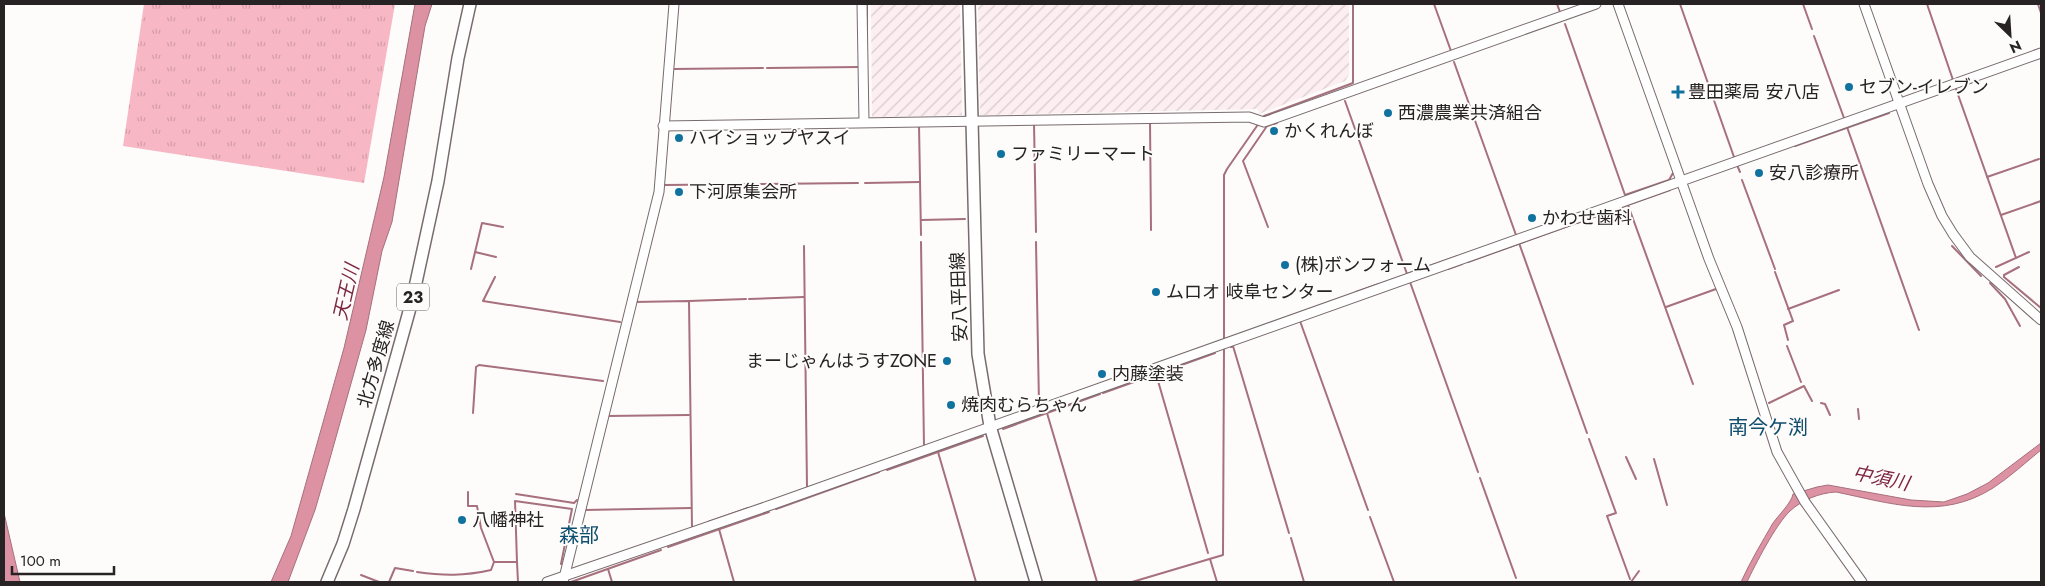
<svg xmlns="http://www.w3.org/2000/svg" width="2045" height="586" font-family="Jost,'Noto Sans JP',sans-serif">
<style>
.industrial{fill:url(#industrial-furrows)}
.grass{fill:url(#grass-tufts)}
.water{fill:#dc92a2;stroke:#a6707c}
.lines{fill:none;stroke-linecap:round;stroke-linejoin:round}
.stream{stroke:#a6707c;stroke-width:2}
.minor-casing{stroke:#786b6d;stroke-width:11}
.major-casing{stroke:#786b6d;stroke-width:14}
.minor{stroke:#fff;stroke-width:9}
.major{stroke:#fff;stroke-width:11}
.poi-dot{fill:#10729f;stroke:#fefbfb;stroke-width:2}
.labels{text-anchor:middle;dominant-baseline:central;stroke-width:4;stroke-linejoin:round;paint-order:stroke}
.shield{fill:#fefbfb;stroke:#686364;stroke-width:1}
.shield-label{font-size:16px;font-weight:bold;fill:#272223}
.poi-label{font-size:18px;fill:#272223;stroke:#fefbfb;text-anchor:start}
.street-label{font-size:18px;fill:#272223;stroke:#fefbfb}
.water-label{font-size:19px;font-style:italic;fill:#7d2641;stroke:#fefbfb}
.quarter-label{font-size:20px;fill:#0e4e6e;stroke:#fefbfb}
</style>
<defs>
<pattern id="industrial-furrows" width="10" height="10" patternUnits="userSpaceOnUse" patternTransform="scale(1.25)"><rect width="10" height="10" fill="#fceef1"/><path d="M-1 1l2-2M0 10L10 0M9 11l2-2" fill="none" stroke="#d8ccce"/></pattern>
<pattern id="grass-tufts" width="24" height="20" patternUnits="userSpaceOnUse" patternTransform="scale(1.25)"><rect width="24" height="20" fill="#f7b7c4"/><path d="M3 7l-1-3M5 7V3M7 7l1-3M15 17l-1-3M17 17v-4M19 17l1-3" fill="none" stroke="#d49da8"/></pattern>
</defs>
<rect width="100%" height="100%" fill="#fefbfb"/>
<g class="industrial">
<path d="M871,4H960L962,115L872,117Z"/>
<path d="M978,4H1349V75L1345,81L1259,114L1258,109L980,115Z"/>
</g>
<path class="grass" d="M144,4H395L364,183L123,146Z"/>
<g class="water">
<path d="M415,4H432L425,26L392,222L382,251L366,330L329,462L315,510L288,582H271L291,536L344,348L384,177Z"/>
<path d="M2041,443V450C2025,463 2010,477 1993,488C1941,521 1890,503 1836,492C1819,493 1802,500 1790,511C1776,524 1755,565 1747,582H1741C1750,562 1762,542 1773,523C1778,516 1792,502 1793,494L1817,487L1828,485L1911,500L1944,502L1967,494L1988,483Z"/>
<path d="M4,513L20,582H4Z"/>
</g>
<g class="lines">
<g class="stream">
<path d="M867,4V31"/>
<path d="M1434,4L1451,51"/>
<path d="M1557,4L1560,12"/>
<path d="M1680,4L1734,157"/>
<path d="M1803,4L1812,29"/>
<path d="M1927,4L1953,80"/>
<path d="M2038,4L2041,13"/>
<path d="M1565,24L1625,195L1669,180L1673,173"/>
<path d="M1814,36L1844,118"/>
<path d="M1454,62L1516,235"/>
<path d="M767,68L860,67"/>
<path d="M673,69L763,68"/>
<path d="M1965,85L1972,82"/>
<path d="M1956,89L2016,258"/>
<path d="M1345,101L1407,274L1458,256"/>
<path d="M1262,119L1264,116L1353,83V4"/>
<path d="M1150,121L1151,230"/>
<path d="M1034,123L1036,232"/>
<path d="M919,125L921,235"/>
<path d="M1847,127L1919,330"/>
<path d="M1795,146L1889,113"/>
<path d="M1737,165L1740,172"/>
<path d="M1987,177L2039,159"/>
<path d="M1742,180L1775,269"/>
<path d="M865,183L920,182"/>
<path d="M664,185L858,183"/>
<path d="M1628,205L1693,384"/>
<path d="M2001,215L2041,201"/>
<path d="M921,220L965,219"/>
<path d="M1577,223L1670,190"/>
<path d="M1268,227L1243,161L1267,126L1277,123"/>
<path d="M921,242L924,447"/>
<path d="M1036,242L1039,404"/>
<path d="M1519,243L1587,433"/>
<path d="M804,246L807,487"/>
<path d="M1952,246L1981,276"/>
<path d="M475,252L496,257"/>
<path d="M1468,262L1571,225"/>
<path d="M1996,267L2029,252"/>
<path d="M2019,267L2004,275V277L2041,308"/>
<path d="M471,269L482,223L503,227"/>
<path d="M1448,269L1462,264"/>
<path d="M1775,272L1793,321L1784,325L1788,340"/>
<path d="M495,277L483,301L620,322"/>
<path d="M1410,282L1478,472"/>
<path d="M1990,283L2005,299L2020,326"/>
<path d="M1356,292L1379,284"/>
<path d="M749,299L804,297"/>
<path d="M689,301L746,299"/>
<path d="M634,302L689,301L692,528"/>
<path d="M1666,307L1716,289"/>
<path d="M1788,309L1839,290"/>
<path d="M1300,321L1368,510"/>
<path d="M1224,340V175L1227,169L1259,123"/>
<path d="M1787,346L1801,382"/>
<path d="M1231,347L1233,346L1289,533"/>
<path d="M1156,374L1208,553"/>
<path d="M1103,393L1215,353"/>
<path d="M1769,403L1804,386L1812,401"/>
<path d="M1821,403L1825,404L1830,415"/>
<path d="M1858,409L1859,419"/>
<path d="M473,413L476,367L479,365L603,381"/>
<path d="M1047,413L1097,582"/>
<path d="M607,416L689,415"/>
<path d="M1003,429L1100,394"/>
<path d="M1589,439L1616,513L1607,516L1630,579"/>
<path d="M938,452L976,582"/>
<path d="M1626,457L1636,479"/>
<path d="M1654,459L1667,505"/>
<path d="M887,470L983,436"/>
<path d="M1480,478L1516,578"/>
<path d="M468,492V506H477L481,528L494,562"/>
<path d="M516,494L574,503L577,500"/>
<path d="M776,509L879,472"/>
<path d="M584,510L691,508"/>
<path d="M1370,517L1394,582"/>
<path d="M708,522L748,508"/>
<path d="M719,529L734,582"/>
<path d="M1291,538L1304,582"/>
<path d="M668,547L769,512"/>
<path d="M1210,559L1217,582"/>
<path d="M517,562L518,582"/>
<path d="M608,569L612,582"/>
<path d="M417,572C444,576 464,576 491,570L494,562H517L515,501L572,509L561,564H562"/>
<path d="M361,575L379,582"/>
<path d="M389,582L395,568L413,571"/>
<path d="M571,582L661,550"/>
<path d="M1132,582L1223,555L1224,347"/>
<path d="M1631,582L1639,571"/>
</g>
<defs>
<g id="minor">
<path d="M862,4L864,122"/>
<path d="M1618,4L1709,259L1737,327L1777,452L1805,502L1862,582"/>
<path d="M1864,4L1928,184L1942,216L1953,234L1970,257L2041,320"/>
<path d="M663,126L1249,117L1264,122L1596,4"/>
<path d="M547,582L771,505L2041,53"/>
<path d="M563,582L659,192L674,4"/>
</g>
<g id="major">
<path d="M969,4L978,354L990,426L1036,582"/>
<path d="M327,582L343,544L354,509L412,301L438,181L458,58L470,4"/>
</g>
</defs>
<use href="#minor" class="minor-casing"/>
<use href="#major" class="major-casing"/>
<use href="#minor" class="minor"/>
<use href="#major" class="major"/>
</g>
<g class="poi-dot">
<circle cx="1849" cy="87" r="5"/>
<path d="M1675.5 84.5h5v5h5v5h-5v5h-5v-5h-5v-5h5z"/>
<circle cx="1388" cy="113" r="5"/>
<circle cx="1274" cy="131" r="5"/>
<circle cx="679" cy="138" r="5"/>
<circle cx="1001" cy="154" r="5"/>
<circle cx="1759" cy="173" r="5"/>
<circle cx="679" cy="192" r="5"/>
<circle cx="1532" cy="218" r="5"/>
<circle cx="1285" cy="265" r="5"/>
<circle cx="1156" cy="292" r="5"/>
<circle cx="947" cy="361" r="5"/>
<circle cx="1102" cy="374" r="5"/>
<circle cx="951" cy="405" r="5"/>
<circle cx="462" cy="520" r="5"/>
</g>
<g class="labels">
<rect class="shield" x="397" y="283.5" width="32" height="27" rx="4"/>
<g class="shield-label">
<text x="413" y="297">23</text>
</g>
<g class="poi-label">
<text x="1859" y="87">セブン-イレブン</text>
<text x="1688" y="92">豊田薬局 安八店</text>
<text x="1398" y="113">西濃農業共済組合</text>
<text x="1284" y="131">かくれんぼ</text>
<text x="689" y="138">ハイショップヤスイ</text>
<text x="1011" y="154">ファミリーマート</text>
<text x="1769" y="173">安八診療所</text>
<text x="689" y="192">下河原集会所</text>
<text x="1542" y="218">かわせ歯科</text>
<text x="1295" y="265">(株)ボンフォーム</text>
<text x="1166" y="292">ムロオ 岐阜センター</text>
<text x="937" y="361" text-anchor="end">まーじゃんはうすZONE</text>
<text x="1112" y="374">内藤塗装</text>
<text x="961" y="405">焼肉むらちゃん</text>
<text x="472" y="520">八幡神社</text>
</g>
<g class="street-label">
<text transform="translate(959 297) rotate(-92)">安八平田線</text>
<text transform="translate(376 364) rotate(-74)">北方多度線</text>
</g>
<g class="water-label">
<text transform="translate(346 292) rotate(-77)">天王川</text>
<text transform="translate(1881 478) rotate(12)">中須川</text>
</g>
<g class="quarter-label">
<text x="1768" y="427">南今ケ渕</text>
<text x="579" y="535">森部</text>
</g>
</g>
<rect width="2045" height="586" fill="none" stroke="#272223" stroke-width="10"/>
<g transform="translate(2010 35) rotate(155)" stroke="#fefbfb" stroke-width="4" paint-order="stroke">
<path d="M0-4L9 19L0 12L-9 19Z" fill="#272223"/>
<text y="-8" font-size="14" font-weight="bold" text-anchor="middle" fill="#272223">N</text>
</g>
<path d="M12 566v8h102v-8" fill="none" stroke="#272223" stroke-width="2.5"/>
<text x="20" y="566" font-size="15" fill="#272223" stroke="#fefbfb" stroke-width="4" paint-order="stroke">100 m</text>
</svg>
